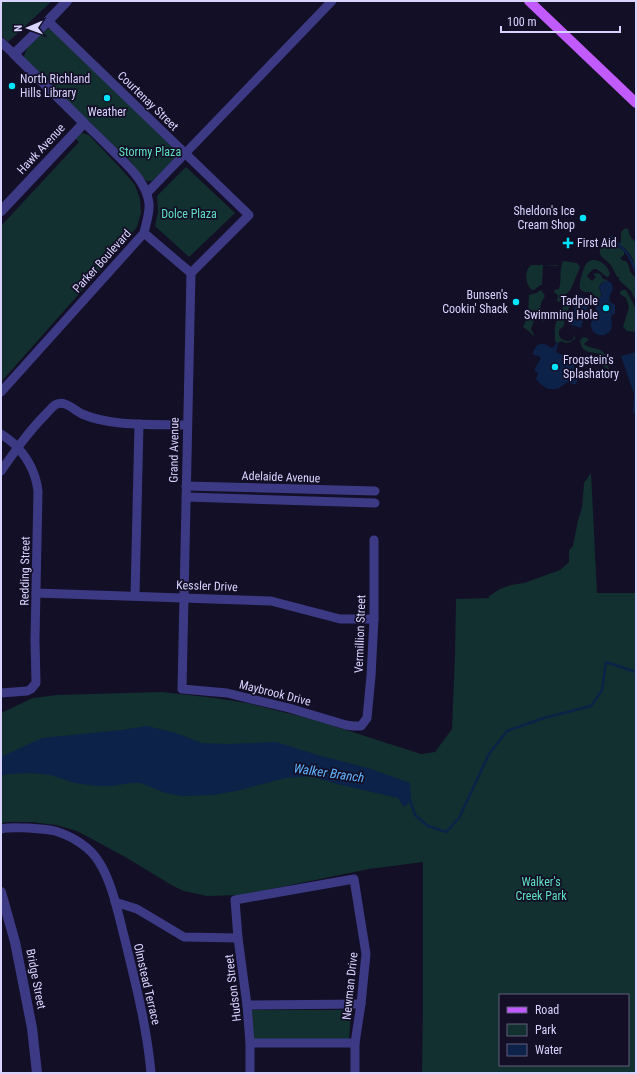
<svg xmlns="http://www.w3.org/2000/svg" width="637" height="1074" font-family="'Roboto Condensed',sans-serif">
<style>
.green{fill:#12302f;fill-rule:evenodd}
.water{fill:#0c2248}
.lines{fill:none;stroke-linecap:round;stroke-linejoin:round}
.stream{stroke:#0c2248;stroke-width:2.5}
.minor{stroke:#3d3a85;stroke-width:9}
.tertiary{stroke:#3d3a85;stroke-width:10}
.primary{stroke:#c25bff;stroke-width:10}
.poi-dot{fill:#00e5ff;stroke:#130f26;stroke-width:1.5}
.labels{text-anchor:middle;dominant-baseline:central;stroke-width:3.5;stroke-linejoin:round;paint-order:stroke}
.poi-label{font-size:12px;fill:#d9d4ff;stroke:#130f26;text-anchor:start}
.street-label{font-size:12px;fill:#d9d4ff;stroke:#130f26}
.park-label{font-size:12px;fill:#5fe0c0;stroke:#130f26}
.water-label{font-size:13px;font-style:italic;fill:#62b6ff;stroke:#130f26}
</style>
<rect width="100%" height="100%" fill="#130f26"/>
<g class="green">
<path d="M1,1H52L8,42L1,35Z"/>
<path d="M47,29H51L177,150L178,153L177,156L152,181H147L143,178L132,163L24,59C24,46 38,37 47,29Z"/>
<path d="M82,133L89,135L124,172L135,185L140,199L141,213L137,227L117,251L1,382V226L79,142L75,138Z"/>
<path d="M186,167L235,213L189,257L155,226L158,212L157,196Z"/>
<path d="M626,228L628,229L630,236L636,243V269L634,267C634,257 628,250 619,244L621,242V232L624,229Z"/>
<path d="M605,246L611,248L616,246L624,251V255L620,258L623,261H626L629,266L630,272L636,278V301L631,291L619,280V277H617C615,273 613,268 610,264C606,259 598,257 600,249Z"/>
<path d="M593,260C602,260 607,266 610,273L609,276L607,277C597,271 597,263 587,276L592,281L596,277L593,274L598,273L600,274L603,279L608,280C604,282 601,282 599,287C600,293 604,296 597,300H595V296L591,292C576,294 579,284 582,275C583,271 584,266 587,263C589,261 591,260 593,260Z"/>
<path d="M563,261L577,263L580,267L571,289L559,302L557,301L558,295L555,293L554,290L559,289C562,280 559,269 563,261Z"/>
<path d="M531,265H558V266L543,265L542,285H540L534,290H532C525,284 524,271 531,265Z"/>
<path d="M541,290L545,296C539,305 538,312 544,321L543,322L541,320L537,313L534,315L533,317L534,320L531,329L534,335L533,336L530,332L523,327L528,316L529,295L536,293Z"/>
<path d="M622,290H626L636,309V332L627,331L623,327L629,307L626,298L620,294V292Z"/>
<path d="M567,299L570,301V306L565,315L564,326L559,330V335C562,341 567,342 573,340L574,334L575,339C570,343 566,344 561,341L558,343L555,342C555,335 554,329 556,323C556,321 558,319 559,317C562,314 563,305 563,302L565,300Z"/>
<path d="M584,337L589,339L584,344C589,349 599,347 604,353C607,357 608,364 609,369V370L603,366L604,362L602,355C593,351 582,355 580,341L581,339Z"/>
<path d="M591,473L597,593H636V1073H422L423,1008V862L369,869L242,895L207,896L184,891L173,886L127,858L77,831L56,825L31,822H8L1,823V713L33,698L57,695L162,692L215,698L247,703L315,720L421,754L435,752L452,729L455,655L456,599L489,598V596L500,589L511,585L524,583L560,570L569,562V550L573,546L578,520L582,508L584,483ZM500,995H628V1065H500Z"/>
<path d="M252,1010H347L351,1013L349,1040H254L251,1016Z"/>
</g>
<g class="water">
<path d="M604,281H608L612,284L613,289C611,294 608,296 610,302L615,305V314H613L611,317C611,320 612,323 612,326C611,335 599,339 593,331C585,320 603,314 594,306H589L587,308L581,328L569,324L579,295L597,300L602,295L599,287Z"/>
<path d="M557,342L558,343L556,352C562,356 570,354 575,360L574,369L575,372L577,374L578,379L576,384H572L567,382C565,384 562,386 559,388C548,392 542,386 536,379L538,373L534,370L541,358L539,356L533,355V352C537,343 543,341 551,348L554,347Z"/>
<path d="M636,352V413H633L634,394L621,356Z"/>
<path d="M147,726L176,733L202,743L227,744L276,742L321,756L368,768L410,783L411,801L404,807L398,798L337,784L311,776L286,778L236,791L213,795L182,796L165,793L141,783H131L112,786H96L75,783L50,775L31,773L8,774L1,776V757L42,738L121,730Z"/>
</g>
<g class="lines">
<g class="stream">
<path d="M611,237L626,252L630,258L636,272"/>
<path d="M410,800L415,815L428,826L446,832L459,818L489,754L507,731L544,718L591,706L602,690L606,662L636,672"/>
</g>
<g class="minor">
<path d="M48,21L249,215L191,273"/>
<path d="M1,42L14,54"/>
<path d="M147,193L332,1"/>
<path d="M144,233L191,273L182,689L227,693L289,708L346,725L353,726H361L367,718L371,676L374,619V540"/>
<path d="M1,392L144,233C146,223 150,213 149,203C146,181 127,165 113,151C103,141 94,132 84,123"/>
<path d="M1,434C7,438 14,443 18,448C29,460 36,475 38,491L35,640L36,683L31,689L27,691L1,693"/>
<path d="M1,471C15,451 29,431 46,414C49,411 52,407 55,405C64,399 74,410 82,414C112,427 155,424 187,425"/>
<path d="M186,486L375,491"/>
<path d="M186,497L375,503"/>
<path d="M36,593L271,601L340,619H374"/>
<path d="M135,596L139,424"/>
<path d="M1,829C10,827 19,828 28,828C37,829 47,829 55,831C72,836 90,847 99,862C112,882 118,913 124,936C135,981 147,1027 151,1073"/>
<path d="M115,902L137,909L184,937L238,938"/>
<path d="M247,1005L361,1004"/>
<path d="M250,1043H355"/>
<path d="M250,1073V1043L247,1005L238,938L235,900L354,879L366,954L361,1004L355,1043V1073"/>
</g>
<g class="tertiary">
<path d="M1,211L84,123L14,54L48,21L67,1"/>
<path d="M1,892L15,942L32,1028L37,1073"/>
</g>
<path class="primary" d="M529,1L636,103"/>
</g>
<g class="poi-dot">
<circle cx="12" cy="86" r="4"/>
<circle cx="107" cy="98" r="4"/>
<circle cx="583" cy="218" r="4"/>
<path d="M566 237h4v4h4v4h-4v4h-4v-4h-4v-4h4z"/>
<circle cx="516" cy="302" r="4"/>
<circle cx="606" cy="308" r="4"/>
<circle cx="555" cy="367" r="4"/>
</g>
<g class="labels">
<g class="poi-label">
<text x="20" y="79">North Richland<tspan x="20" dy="14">Hills Library</tspan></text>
<text x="107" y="112" text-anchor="middle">Weather</text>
<text x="575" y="211" text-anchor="end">Sheldon's Ice<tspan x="575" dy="14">Cream Shop</tspan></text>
<text x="577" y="243">First Aid</text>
<text x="508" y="295" text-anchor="end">Bunsen's<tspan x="508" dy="14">Cookin' Shack</tspan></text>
<text x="598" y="301" text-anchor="end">Tadpole<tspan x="598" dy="14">Swimming Hole</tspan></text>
<text x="563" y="360">Frogstein's<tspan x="563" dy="14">Splashatory</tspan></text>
</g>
<g class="street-label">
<text transform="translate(148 101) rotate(44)">Courtenay Street</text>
<text transform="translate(41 149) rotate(-47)">Hawk Avenue</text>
<text transform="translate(102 261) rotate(-48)">Parker Boulevard</text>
<text transform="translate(174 450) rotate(-89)">Grand Avenue</text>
<text transform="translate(281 477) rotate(2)">Adelaide Avenue</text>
<text transform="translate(25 571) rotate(-89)">Redding Street</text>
<text transform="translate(207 586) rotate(2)">Kessler Drive</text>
<text transform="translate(360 634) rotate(-88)">Vermillion Street</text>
<text transform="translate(275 693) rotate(14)">Maybrook Drive</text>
<text transform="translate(36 979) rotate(79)">Bridge Street</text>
<text transform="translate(147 984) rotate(77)">Olmstead Terrace</text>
<text transform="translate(350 986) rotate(-84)">Newman Drive</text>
<text transform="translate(233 988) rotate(-97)">Hudson Street</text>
</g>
<g class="park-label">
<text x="150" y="152">Stormy Plaza</text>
<text x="189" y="214">Dolce Plaza</text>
<text x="541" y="882">Walker's<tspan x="541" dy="14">Creek Park</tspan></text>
</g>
<g class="water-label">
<text transform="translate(329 773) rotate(8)">Walker Branch</text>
</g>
</g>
<rect width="637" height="1074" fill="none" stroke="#d9d4ff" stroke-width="4"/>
<rect x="499" y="994" width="130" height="72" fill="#130f26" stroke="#625e7d"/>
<rect x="507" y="1007" width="20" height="6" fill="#c25bff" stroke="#625e7d"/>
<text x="535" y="1014" font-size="12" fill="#d9d4ff">Road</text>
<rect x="507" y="1024" width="20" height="12" fill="#12302f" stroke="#625e7d"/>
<text x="535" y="1034" font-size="12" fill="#d9d4ff">Park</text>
<rect x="507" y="1044" width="20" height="12" fill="#0c2248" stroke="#625e7d"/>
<text x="535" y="1054" font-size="12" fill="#d9d4ff">Water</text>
<g transform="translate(28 28) rotate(268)" stroke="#130f26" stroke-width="3" paint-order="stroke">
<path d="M0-3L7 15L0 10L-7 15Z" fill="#d9d4ff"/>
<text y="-6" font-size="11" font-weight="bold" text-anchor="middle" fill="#d9d4ff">N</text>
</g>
<path d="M501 26v6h119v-6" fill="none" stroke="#d9d4ff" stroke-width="2"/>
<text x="507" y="26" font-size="12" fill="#d9d4ff" stroke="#130f26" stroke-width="3" paint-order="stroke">100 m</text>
</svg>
